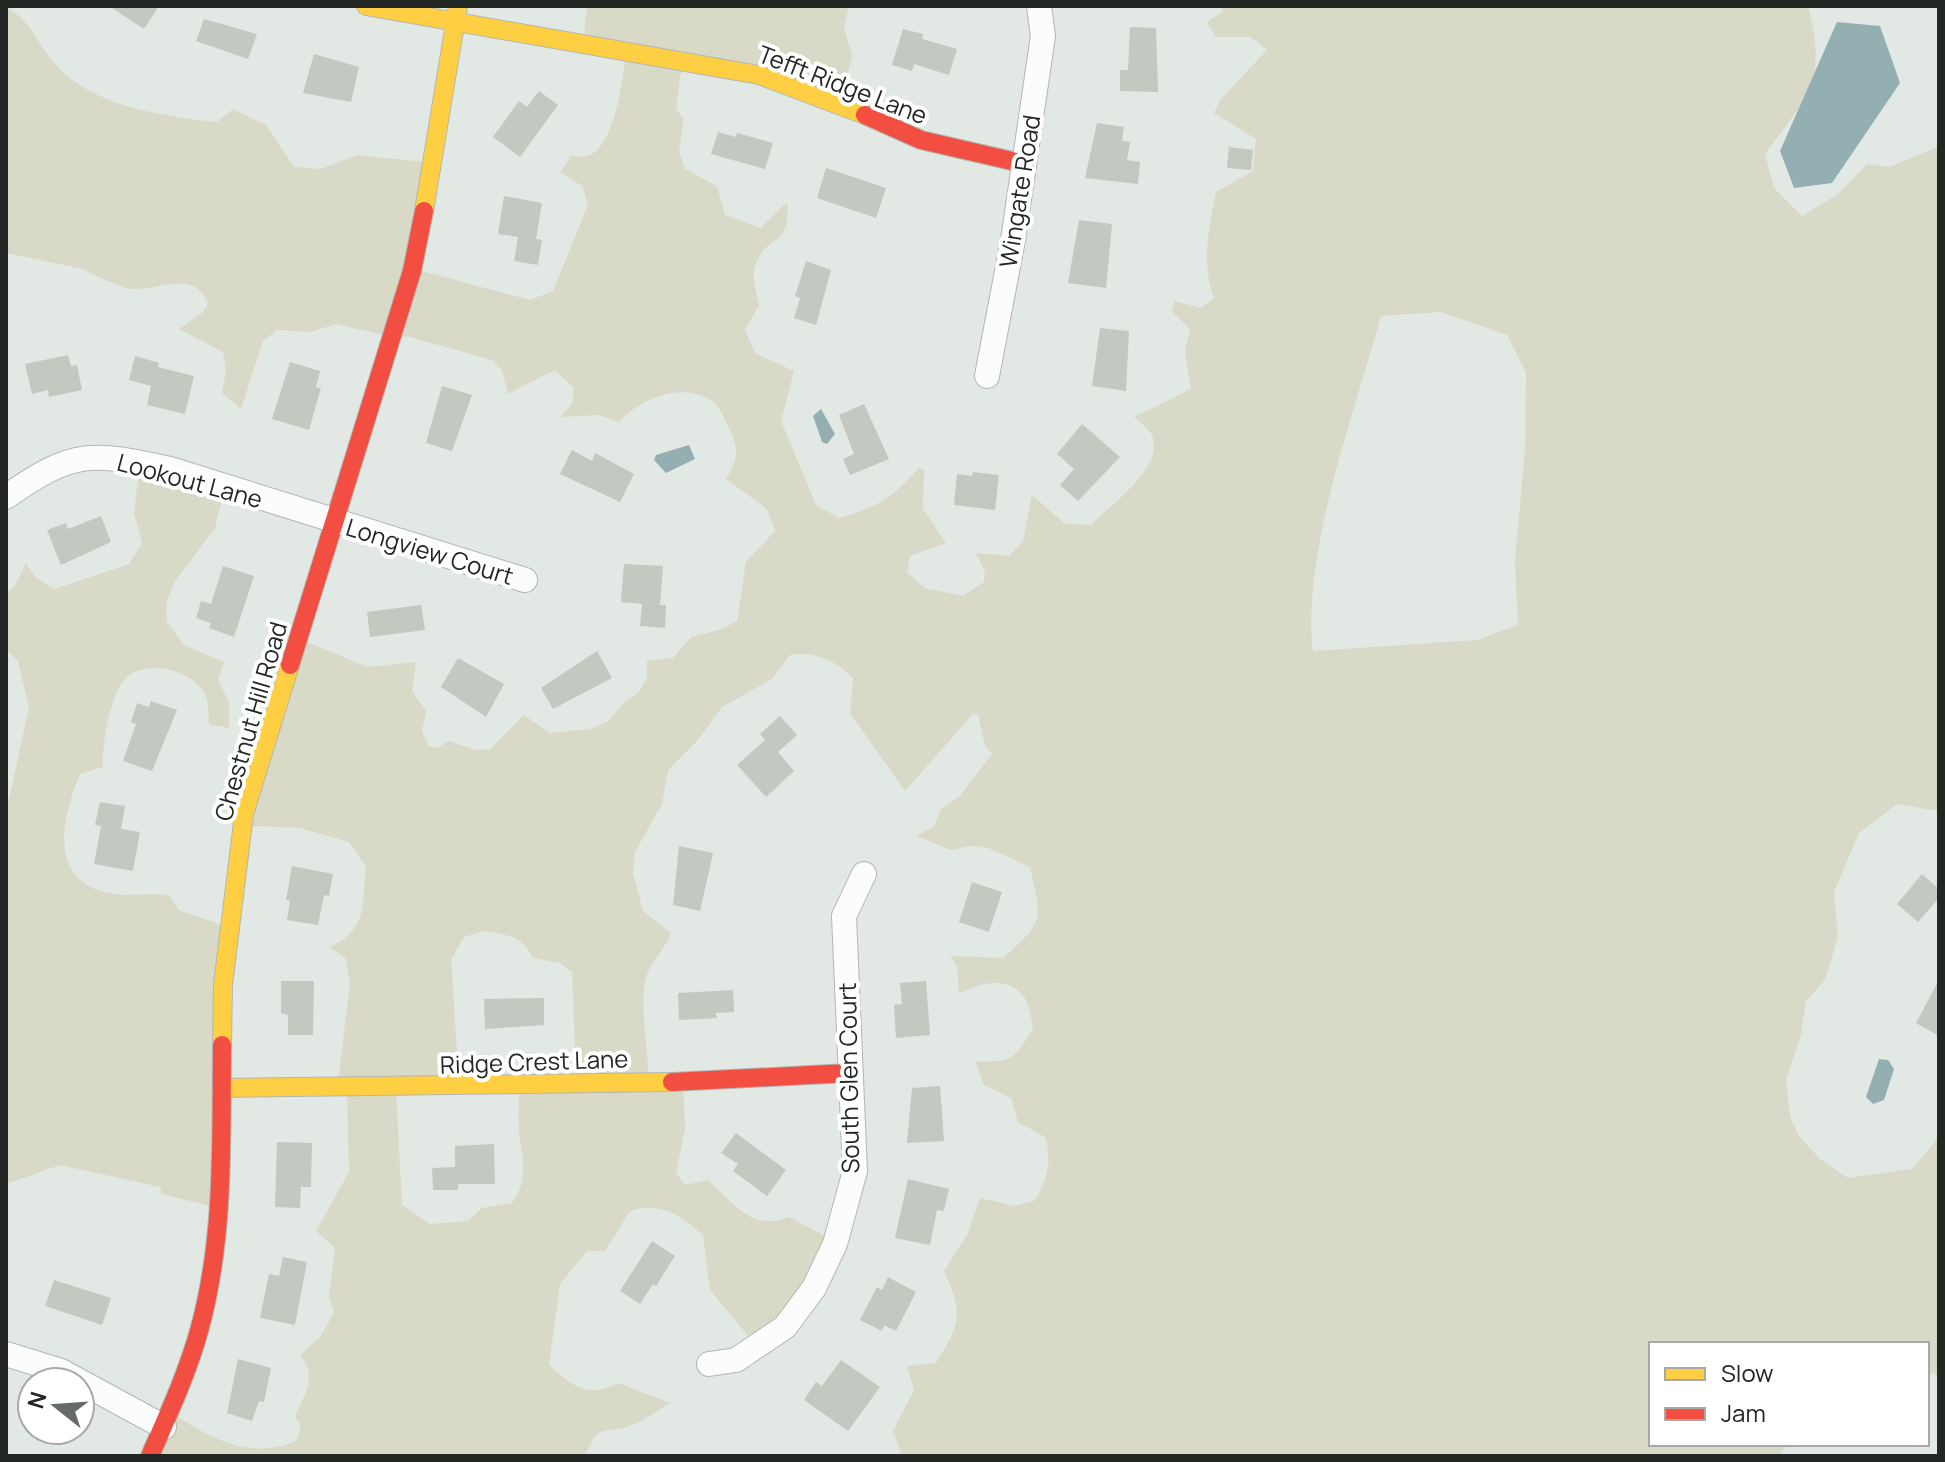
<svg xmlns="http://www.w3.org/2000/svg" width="1945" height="1462" font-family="Manrope,sans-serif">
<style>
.green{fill:#d9d9c8;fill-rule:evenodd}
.water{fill:#94afb2}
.building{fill:#c3c8c0}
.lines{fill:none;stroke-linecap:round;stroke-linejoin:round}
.street-casing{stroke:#b2b7b3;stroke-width:26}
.slow-casing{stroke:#b2b7b3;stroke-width:20}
.jam-casing{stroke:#b2b7b3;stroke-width:20}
.street{stroke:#fbfcfb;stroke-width:24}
.slow{stroke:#ffcf43;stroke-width:18}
.jam{stroke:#f24e42;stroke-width:18}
.labels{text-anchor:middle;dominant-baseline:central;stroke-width:8;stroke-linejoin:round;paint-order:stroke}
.street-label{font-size:24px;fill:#222724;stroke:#fff}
</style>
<rect width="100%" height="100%" fill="#e2e8e3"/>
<g class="green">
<path d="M587,6H849L844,27L852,56L841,99L682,62L676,109L684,119L679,152L685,169L717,186L725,215L760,228L787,202C791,247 770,233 757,261C750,274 756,292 759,305L745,330L755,353L794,371L781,421L816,505L839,518C875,509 895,496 919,468L924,470L923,509L946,543L910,556L907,573L925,588L963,596L984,582L985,572L976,553L1009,556L1023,541L1032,495L1065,524L1091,525C1109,506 1165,468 1152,435C1149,429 1140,422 1134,417L1191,389L1185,352L1190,329L1172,312L1175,301L1201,308L1214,298C1201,262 1209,228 1216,192L1253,171L1256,139L1214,113L1220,100L1267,50L1251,37H1216L1207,22L1222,12L1223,6H1808C1828,83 1808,95 1765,154L1774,188L1802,216L1838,194L1867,164L1890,167L1939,146V811L1897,804L1859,833L1834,892L1838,937L1825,980L1806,1001L1801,1035L1786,1080L1790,1117L1799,1136L1820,1159L1848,1178L1912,1169L1939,1137V1377L1933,1373L1927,1377V1344H1651V1444H1788L1779,1456H902L893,1431L914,1390L907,1366L936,1363C960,1324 964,1315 944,1271L967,1235L980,1198L1015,1206L1034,1201C1048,1181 1052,1160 1045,1137L1018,1122L1011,1098L984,1085L975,1061C1012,1063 1015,1059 1033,1028C1031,1020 1030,1004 1024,997C1008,975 978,983 959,994L957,967L951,956L1003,958C1045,921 1042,921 1030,867L988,848L971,846L951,850L917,836L934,826L941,809L959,797L992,754L985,746L978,714L972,715L905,791L850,713L853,678C836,661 815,651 790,655L772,679L722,707L697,741L668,770L662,804L635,852L633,873L643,911L671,933C665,950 652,959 646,977C639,1002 648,1052 649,1079L683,1085L685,1129L676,1173L685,1185L708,1180C735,1204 751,1232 789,1217L831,1239L799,1305L755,1344L710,1290L703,1235C679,1215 662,1201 630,1211L605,1251H587L560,1284L549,1365C572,1386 588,1399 618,1383L670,1403C656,1411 638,1425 623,1428C596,1433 597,1428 585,1456H146L168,1411C210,1437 246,1461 297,1441L301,1426L295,1416C305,1393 318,1377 300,1355L320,1337L334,1313L329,1296L335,1248L316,1231L349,1172L347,1091L338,1082L350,984L346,959L330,947C369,928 361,907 366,867L349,842L300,828L248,826L305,641L367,667L416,662L412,691L426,711L422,731L429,746L437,748L449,741L476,750L490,749L524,715L550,733L590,729L609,721L623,703L638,693L647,678V661L673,658L691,637L722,629L737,621L746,562L775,531L767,509L726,479C738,459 740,450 729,428C724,418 719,404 708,398C678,383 640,399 619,422L599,415L560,417L572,404L574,388L555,370L508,394L502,370L492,360L406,336L396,338L336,324L311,332L277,330L263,341L241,409L222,393L226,371L223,352L179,329L203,312L208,303C194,268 159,291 129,289C127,289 86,272 83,269L6,253V7C32,21 38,46 57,66C92,106 166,117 217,122L233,109L266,125L294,167L321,169L357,155L436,163L422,271L530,300L553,291L588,205L582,186L560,172L571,156C576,156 585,157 590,155C615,145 624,75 626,51L584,34ZM1441,312L1507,335L1526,373L1525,450L1515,560L1518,625L1477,640L1313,651C1301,556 1355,410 1381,316ZM483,931C507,935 522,935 533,958L560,963L572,972L576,1076L519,1086C519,1101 518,1116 519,1131C522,1158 530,1178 512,1203L482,1208L468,1221L430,1224L402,1205L396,1090L459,1083L451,960L464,937Z"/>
<path d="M140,463L225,486L215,528L175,581L166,603L167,622L184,645L224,662L218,679L229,703V728L209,724C208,715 209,701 205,694C192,669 144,658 125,679C110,695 102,745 103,767L80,774C58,827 48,891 125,895C141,895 154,893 169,896L179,910L224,926L214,1207L162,1194L160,1187L60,1165L6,1184V813L29,708L18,661L6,650V594L14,587L26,563L35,577L54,589L129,564L142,543L134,513Z"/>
</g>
<g class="water">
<path d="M1837,22L1880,26L1900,83L1832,183L1794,188L1780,151Z"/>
<path d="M821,409L835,434L827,444L822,442L813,416Z"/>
<path d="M689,445L695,459L666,473L654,460L656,455Z"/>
<path d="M1879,1059L1888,1060L1894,1069L1884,1100L1873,1104L1866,1097Z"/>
</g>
<g class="building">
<path d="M109,6H159L144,29Z"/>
<path d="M204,19L257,34L248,59L196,41Z"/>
<path d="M1130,27L1156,28L1158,92L1120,91V70H1128Z"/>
<path d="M903,29L923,34L922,39L957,49L949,75L914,64L912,71L892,65Z"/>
<path d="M314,54L359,67L351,102L303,93Z"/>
<path d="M539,91L558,105L520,157L493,137L519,101L527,107Z"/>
<path d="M1097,123L1124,127L1122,141L1130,142L1127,160L1140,162L1138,184L1085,178Z"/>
<path d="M718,132L736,137L737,133L773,143L765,169L711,154Z"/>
<path d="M1229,147L1253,150L1251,170L1227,168Z"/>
<path d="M826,168L886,188L876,218L817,198Z"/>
<path d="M504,196L542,203L536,239L542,240L538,265L514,261L518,237L498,234Z"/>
<path d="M1079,220L1112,224L1106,288L1068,283Z"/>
<path d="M806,261L831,270L816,325L794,318L800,298L795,296Z"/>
<path d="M1100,328L1129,331L1126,391L1092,386Z"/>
<path d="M68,355L71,366L77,365L82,390L49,397L48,390L32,394L25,364Z"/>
<path d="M135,356L159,363L158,367L194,376L185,414L147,405L151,386L129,380Z"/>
<path d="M290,362L320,371L316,387L321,388L309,430L272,419Z"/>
<path d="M442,386L472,395L452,451L426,443Z"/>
<path d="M864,404L889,459L850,475L843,459L854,454L839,415Z"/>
<path d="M1082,424L1120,457L1078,501L1060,485L1074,469L1057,454Z"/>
<path d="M572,450L592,461L595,453L634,474L620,502L560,474Z"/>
<path d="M973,472L999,475L995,510L954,505L957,474L972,476Z"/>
<path d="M101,516L111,542L61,565L47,530L66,523L68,529Z"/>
<path d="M624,564L663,566L660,605H666L665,628L640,626L642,604L621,602Z"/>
<path d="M223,566L254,576L234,637L209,628L211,623L196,618L201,601L211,604Z"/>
<path d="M421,605L425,630L370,637L367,612Z"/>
<path d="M597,651L612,678L553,709L541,688Z"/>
<path d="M458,658L504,684L486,717L441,687Z"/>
<path d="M151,701L177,710L152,771L123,761L136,724L131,722L137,703L149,707Z"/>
<path d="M780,716L797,735L778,752L794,771L766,797L737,765L765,740L760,734Z"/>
<path d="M100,802L125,806L121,829L140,832L133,871L94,864L101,826L95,825Z"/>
<path d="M679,846L713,853L700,911L673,905Z"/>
<path d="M292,866L333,874L329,896L324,895L318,925L287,920L290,901L286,900Z"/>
<path d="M1922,874L1939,889V898L1918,922L1897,904Z"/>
<path d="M972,882L1002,892L989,932L959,922Z"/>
<path d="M1939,980V1036L1916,1023Z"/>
<path d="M281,981H314L313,1035H288V1015L281,1013Z"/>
<path d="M926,981L930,1035L896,1038L894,1005L902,1004L900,983Z"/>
<path d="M733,990L734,1012L716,1013L717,1018L679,1020L678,993Z"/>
<path d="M544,998V1025L485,1029L484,999Z"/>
<path d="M940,1086L944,1141L907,1143L912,1088Z"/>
<path d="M736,1133L786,1170L767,1196L733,1171L738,1164L721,1153Z"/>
<path d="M277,1142L312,1143L311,1187H301L300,1208L275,1207Z"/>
<path d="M494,1144L495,1184H458V1190H433L432,1168L455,1167V1146Z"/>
<path d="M908,1179L949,1189L944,1211L937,1210L930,1245L895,1238Z"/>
<path d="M652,1241L675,1256L656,1286L653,1284L640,1304L620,1291Z"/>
<path d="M283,1257L307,1262L295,1325L260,1318L269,1274L279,1276Z"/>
<path d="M888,1277L916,1292L896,1331L884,1325L882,1331L860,1320L877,1287L882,1290Z"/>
<path d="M54,1280L111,1298L102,1325L45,1306Z"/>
<path d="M238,1359L271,1368L264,1402L259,1401L252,1421L227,1413Z"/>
<path d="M841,1360L880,1387L848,1431L804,1400L816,1382L822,1386Z"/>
</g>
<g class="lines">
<defs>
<g id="street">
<path d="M987,376L1013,240L1043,36L1039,6"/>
<path d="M6,497C74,449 91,452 170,469L525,580"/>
<path d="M6,1354L61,1371L164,1427"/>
<path d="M709,1364L736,1360L785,1327L814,1288L835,1244L855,1171L844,916L864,874"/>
</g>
<g id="slow">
<path d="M366,6L759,75L865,115"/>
<path d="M424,211L458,6"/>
<path d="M222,1045L223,985L244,814L290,665"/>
<path d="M222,1088L672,1082"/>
</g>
<g id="jam">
<path d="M865,115L921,140L1025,164"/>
<path d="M290,665L412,271L424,211"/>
<path d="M672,1082L848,1073"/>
<path d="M150,1456C168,1415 187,1374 199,1331C225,1238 221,1140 222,1045"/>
</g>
</defs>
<use href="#street" class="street-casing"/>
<use href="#slow" class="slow-casing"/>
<use href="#jam" class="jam-casing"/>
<use href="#street" class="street"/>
<use href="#slow" class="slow"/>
<use href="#jam" class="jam"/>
</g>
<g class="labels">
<g class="street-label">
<text transform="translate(843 84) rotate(21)">Tefft Ridge Lane</text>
<text transform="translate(1019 191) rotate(-81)">Wingate Road</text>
<text transform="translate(190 480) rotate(15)">Lookout Lane</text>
<text transform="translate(430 551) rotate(17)">Longview Court</text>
<text transform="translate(250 721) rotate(-74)">Chestnut Hill Road</text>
<text transform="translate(534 1061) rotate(-2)">Ridge Crest Lane</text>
<text transform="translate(848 1078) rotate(-91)">South Glen Court</text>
</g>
</g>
<rect width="1945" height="1462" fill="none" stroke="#222724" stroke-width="16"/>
<rect x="1649" y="1342" width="280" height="104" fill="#ffffff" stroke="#a7a9a7" stroke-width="2"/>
<rect x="1665" y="1368" width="40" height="12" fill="#ffcf43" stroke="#a7a9a7" stroke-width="2"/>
<text x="1721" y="1382" font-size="24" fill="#222724">Slow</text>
<rect x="1665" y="1408" width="40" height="12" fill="#f24e42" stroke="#a7a9a7" stroke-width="2"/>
<text x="1721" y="1422" font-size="24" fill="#222724">Jam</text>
<g transform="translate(56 1406) rotate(287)"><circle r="38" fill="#ffffff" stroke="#a7a9a7" stroke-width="2"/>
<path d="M0-6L14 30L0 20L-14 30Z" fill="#656b67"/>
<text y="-12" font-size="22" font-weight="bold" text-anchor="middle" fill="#222724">N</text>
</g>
</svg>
